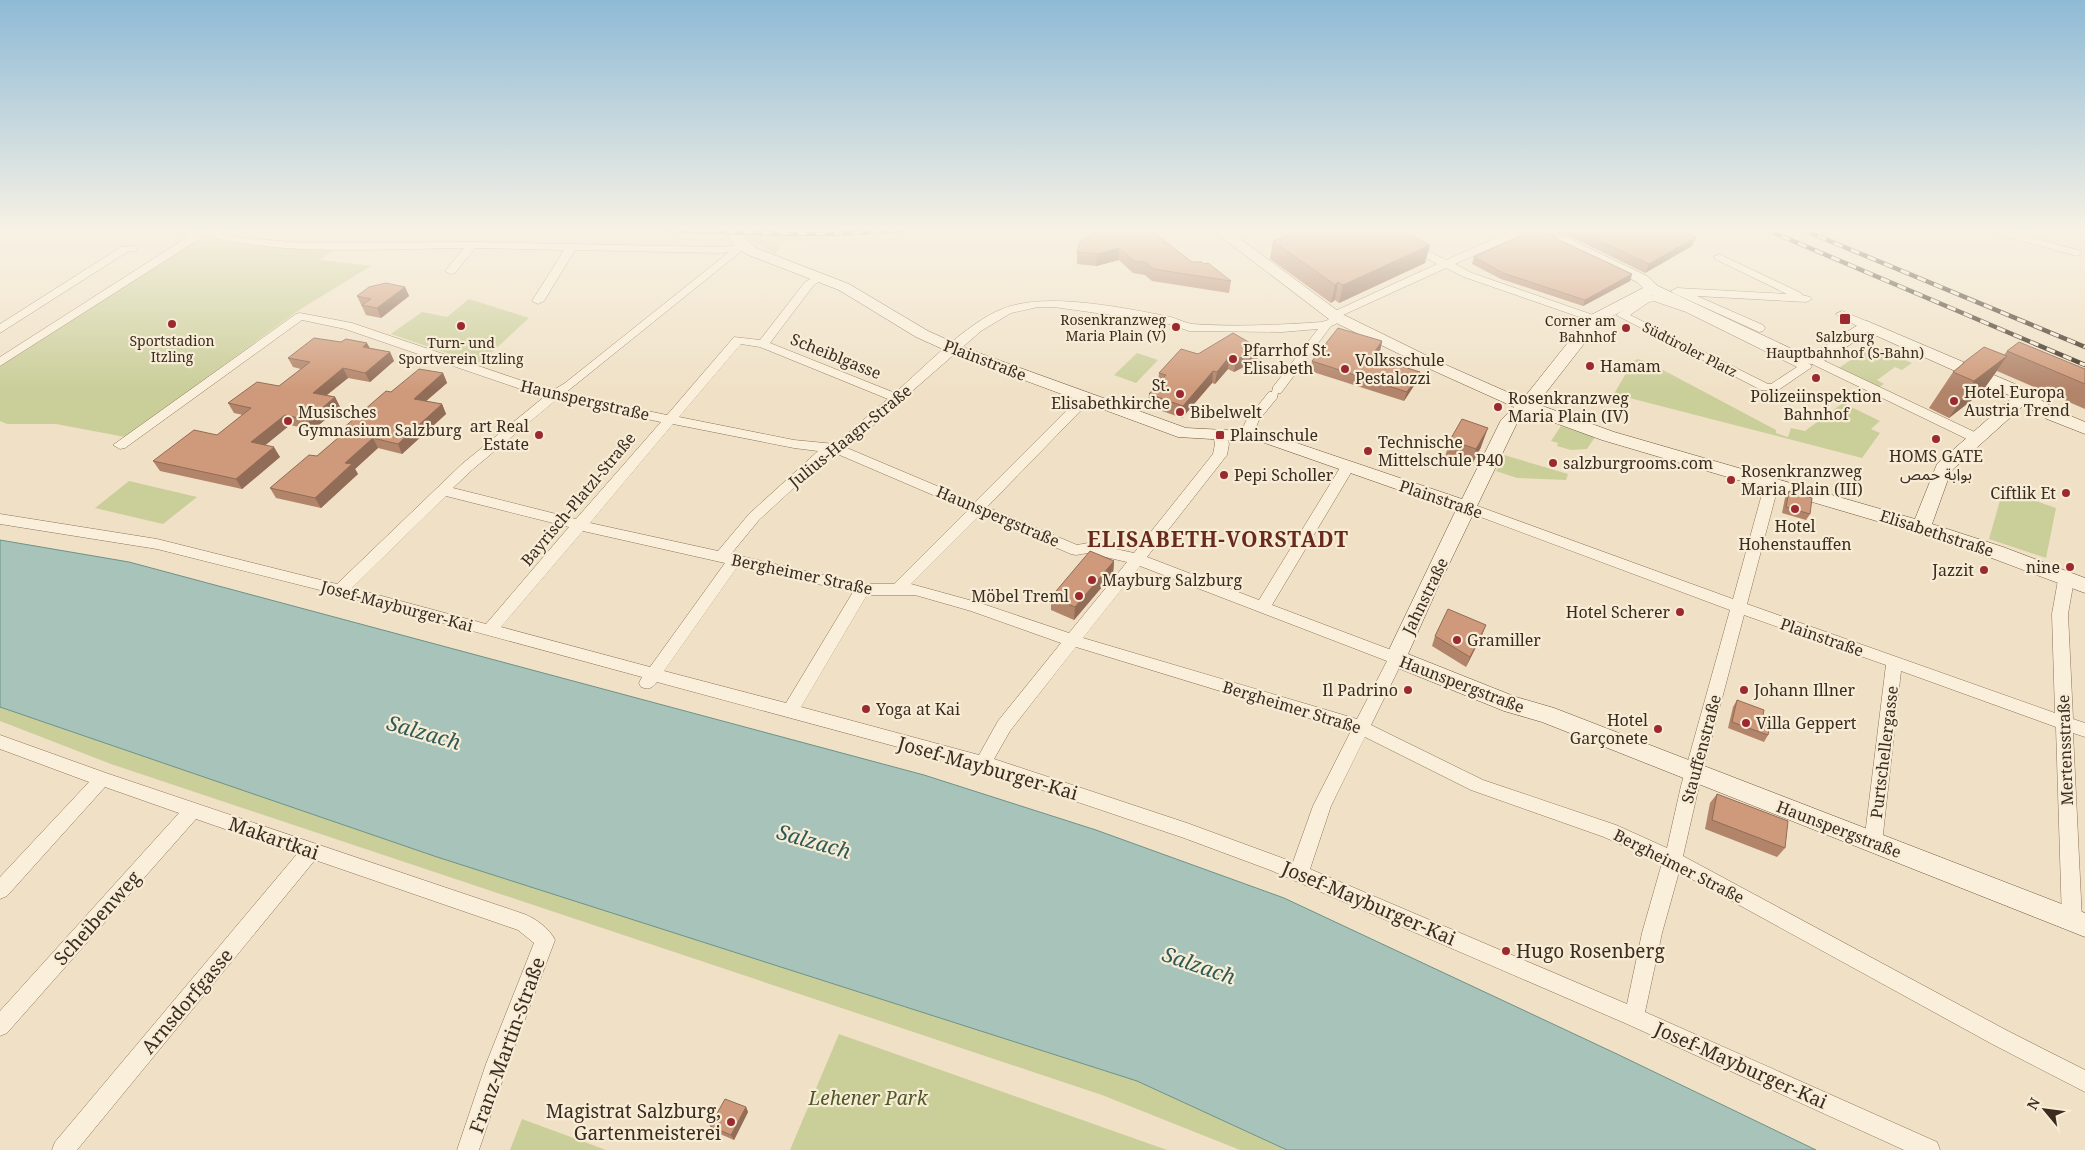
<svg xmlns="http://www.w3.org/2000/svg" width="2085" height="1150" font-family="'Noto Serif','Noto Sans Arabic',serif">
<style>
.green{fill:#cace99}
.water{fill:#a7c3ba;stroke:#6d9287}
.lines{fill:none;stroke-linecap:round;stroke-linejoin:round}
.street-casing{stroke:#8c735b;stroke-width:1}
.secondary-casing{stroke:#6e543e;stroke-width:1}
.street{fill:#faefda;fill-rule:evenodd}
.secondary{fill:#faefda;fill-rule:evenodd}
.rail-casing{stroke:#3b2c1f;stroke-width:4.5}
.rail{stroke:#f7ecd6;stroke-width:3;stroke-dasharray:9;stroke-linecap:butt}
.wall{fill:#b2846a}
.shaded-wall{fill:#916c56}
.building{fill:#cf9a7b;stroke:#916c56}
.poi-dot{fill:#9c292f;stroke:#f7ecd6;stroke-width:2}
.labels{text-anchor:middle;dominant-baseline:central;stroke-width:4.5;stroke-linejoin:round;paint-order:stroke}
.far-poi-label{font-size:14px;fill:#3b2c1f;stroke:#f7ecd6}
.far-street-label{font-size:14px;fill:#3b2c1f;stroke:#f7ecd6}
.poi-label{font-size:16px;fill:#3b2c1f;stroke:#f7ecd6;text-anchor:start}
.street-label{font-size:16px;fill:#3b2c1f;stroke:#f7ecd6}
.near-street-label{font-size:19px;fill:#3b2c1f;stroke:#f7ecd6}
.near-poi-label{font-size:19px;fill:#3b2c1f;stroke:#f7ecd6;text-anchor:start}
.near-park-label{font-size:19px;font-style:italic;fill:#4e5825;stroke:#f7ecd6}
.district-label{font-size:21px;font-weight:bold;letter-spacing:1px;fill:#692a1d;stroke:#f7ecd6}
.near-water-label{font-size:21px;font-style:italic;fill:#2e5b57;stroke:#f7ecd6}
</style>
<rect width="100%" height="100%" fill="#f0e1c6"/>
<g class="green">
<path d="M746,234L834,237L783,242L775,254L749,238Z"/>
<path d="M197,239L333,250L320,260L371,266L299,310L125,437L56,424H7L0,421V365Z"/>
<path d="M469,299L529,318L479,364L391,334L422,312L447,317Z"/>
<path d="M1872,345L1912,363L1902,370L1895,367L1877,380L1884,384L1879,387L1839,368Z"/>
<path d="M1137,353L1158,360L1136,383L1114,375Z"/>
<path d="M1638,359L1648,362L1776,430V433L1788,437L1791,428L1805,431L1843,403L1880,421L1871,429L1880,433L1862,458L1614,394L1633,361Z"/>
<path d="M1561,426L1595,437L1587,449L1571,450L1557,446L1558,443L1551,441Z"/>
<path d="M1504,455L1568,474L1566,480L1517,478L1496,471Z"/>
<path d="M129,481L197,497L163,524L95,508Z"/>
<path d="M2003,490L2056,508L2046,558L1989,539Z"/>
<path d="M0,707L437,857L1137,1081L1287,1150H1240L1102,1095L111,764L0,721Z"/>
<path d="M839,1034L1167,1150H790Z"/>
<path d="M522,1119L606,1150H510Z"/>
</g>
<path class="water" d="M0,540L129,562L924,775L1096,830L1284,898L1617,1054L1816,1150H1287L1137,1081L437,857L0,707Z"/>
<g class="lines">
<defs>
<g id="street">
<path d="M174,229H202L236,237L301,243L472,242L719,247L748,244L749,246L748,248L744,249L564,394L667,415L734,337L760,340L805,282L819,274L823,275L825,277L813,286L770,343L895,393C924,367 967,323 1002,309C1046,291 1124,308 1171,317C1178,319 1185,323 1192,324C1235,327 1279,325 1322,322L1328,320L1335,311L1437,264L1372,229H1385L1446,260L1517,229H1531L1530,231L1455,264L1472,273L1599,317L1601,319L1599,321H1591L1464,277L1446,268L1343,315L1336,324L1331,326L1281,393H1278L1277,398L1259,420L1251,439L1246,440L1239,436L1247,419L1269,392H1272L1273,387L1318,329L1282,332L1189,331L1169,324L1147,320L1054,307H1038L1011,313L981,331L847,448L975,502L1082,395H1090L1092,398L1090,401L987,507L1077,545L1088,543L1134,553L1213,454L1215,444L1213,435L1215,432H1225L1229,444L1227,455L1147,557L1259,600L1343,463H1353L1355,466L1272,605L1402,654L1404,658L1371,725L1483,780L1616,825L1667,848L1681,786L1730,610L1462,510L1460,507L1462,504H1472L1733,599L1765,483L1767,480H1777L1779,483L1747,604L2055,713L2052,614L2058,580L2061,576L2066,575L2071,576L2074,580L2068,614L2073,719L2085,723V737L2073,733L2082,920L2079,926L2072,929L2065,926L2062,920L2056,727L1901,671L1882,843L1880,849L1873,851L1866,849L1864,843L1886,665L1744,615L1699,786L1683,856L2006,1030L2085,1070V1092L1992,1044L1679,872L1662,933L1645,1012L1937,1142L1940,1150H1904L1627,1024L1270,870L1184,838L983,770L657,682C652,688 649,690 641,687L639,683L642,677L340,595L157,549L0,524V514L157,539L337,584L462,464L544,397L345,329L302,320L125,448L120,449L113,445L296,314L300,313L352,323L552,391L565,383L729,252L719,253L575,250L544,301L538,304L532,301L564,250L475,248L455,273L451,274L445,271L464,248C377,249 288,256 204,236L0,366V357L192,234L175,231ZM741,344L760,347L888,399L835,444L794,440L679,417ZM556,400L661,422L576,519L453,488L472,470ZM673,424L794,448L818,451L749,514L718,551L590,523ZM832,453H835L968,510L894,584H863L731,554L759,520ZM446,496L569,527L486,624L352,588ZM980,515L1071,554L1076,555L1088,553L1127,562L1069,633L980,603L911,584ZM583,531L725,563L650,667L501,627ZM738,566L853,592L786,703L664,671ZM1140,566L1387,661L1357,719L1083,638ZM867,595H915L971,611L1061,643L998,721L979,755L801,707ZM1076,647L1351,731L1313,806L1293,862L1187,823L994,759L1010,731ZM1365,737L1471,790L1604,837L1662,863L1642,933L1627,1004L1310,869L1331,806Z"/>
<path d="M1985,229H2001L2081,251L2082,253L2077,256L1986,231Z"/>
<path d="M132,246L136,247L137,249L136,251L127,252L0,333V324L121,247Z"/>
<path d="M1719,254L1801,293L1802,295L1810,297L1812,299L1806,302L1697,296L1763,325L1765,328L1763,331L1759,332L1673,293L1671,291L1677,288L1787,294L1715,259L1714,257Z"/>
<path d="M1654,295L1694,308L1810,364L1812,367L1777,391L1761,390L1616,315L1642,297ZM1654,301L1686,312L1797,367L1771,384H1768L1630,315L1649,302Z"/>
<path d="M1842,311L1871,323L1873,326L1871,329H1863L1838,316L1836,314Z"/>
<path d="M1814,356L1981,435L1983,438L1981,441H1971L1810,363L1808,360Z"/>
<path d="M0,735L106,773L524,914C535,918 550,929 555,940L508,1064L479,1150H457L486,1064L534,943L518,930L315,860L77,1150H52L55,1142L297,854L196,819L7,1033L0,1036V1011L179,813L105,787L7,896L0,899V877L89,782L0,749Z"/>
</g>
<path id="secondary" d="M724,229H738L743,236L756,248L849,284L928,331L968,349L1186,428L1264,432L1462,499L1501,420L1514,407L1432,370L1330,320L1211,229H1227L1342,314L1444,364L1523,399L1589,316L1643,288L1637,282L1556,243L1554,240L1555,238H1546L1533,229C1542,229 1552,227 1558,235L1557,237H1566L1647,276L1658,286L1792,349L1812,354L1861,323L1867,321L2015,384L2059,411L2085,422V434L2047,419L2024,405L1951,471L1932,524L2003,547L2085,578V593L1989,557L1914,532L1602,440L1528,413L1517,423L1438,587L1408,654L1516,697L1554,708L2085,913V937L1542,722L1504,711L1388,664L1385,658L1456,510L1262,442L1178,437L956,355L916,337L839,290L746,254L732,242ZM1653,295C1682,308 1791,367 1816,364C1825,363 1858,339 1868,332L2013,397L1937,464L1915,519L1614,432L1537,404L1601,322Z"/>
</defs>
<use href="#street" class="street-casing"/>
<use href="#secondary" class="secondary-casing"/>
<use href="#street" class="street"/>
<use href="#secondary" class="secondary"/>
<defs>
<g id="rail">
<path d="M654,229C740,232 826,238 911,229"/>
<path d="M1765,229L2085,365"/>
<path d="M1801,229L2085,347"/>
</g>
</defs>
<use href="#rail" class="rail-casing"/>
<use href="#rail" class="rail"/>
</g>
<g class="wall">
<path d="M1093,229H1149L1192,262L1204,264L1231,281L1229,293L1152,281L1145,275L1133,273L1119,260L1096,266L1077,264V252L1093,234Z"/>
<path d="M1552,229H1678L1696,237L1692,246L1645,273L1567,235H1560L1557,231Z"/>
<path d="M1547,234L1632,274L1630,281L1583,306L1501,279L1472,264L1474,257Z"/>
<path d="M1273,241L1430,245L1425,263L1339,303L1335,300L1331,303L1270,259Z"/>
<path d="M405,287L409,296L381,318L366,315L357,296Z"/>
<path d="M1382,341L1380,351L1375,358L1420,372L1417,381L1404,401L1310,371L1312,361Z"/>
<path d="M370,348L390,352L394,361L370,382L348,378L327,395L335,397L340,407L313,430L290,425L265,445L280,457L242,489L160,471L153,461L217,435L243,415L234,413L228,403L279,386L301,369L293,367L288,358Z"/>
<path d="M1259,348L1257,360L1234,372L1228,369L1215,384L1212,383L1182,418L1148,406L1149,394L1158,384L1159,373L1198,354Z"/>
<path d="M2007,351L2085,369V409L1997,371L1981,393L1949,418L1929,408L1953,372L1960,366L1963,363L2004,355Z"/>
<path d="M443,373L447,383L426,401L442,404L446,414L402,454L378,448L355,469L358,474L321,508L276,498L270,488L317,456L343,434L341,430L391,392Z"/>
<path d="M1450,440L1481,447L1470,468L1444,460Z"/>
<path d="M1789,491L1810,514L1806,520L1782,513L1785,498Z"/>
<path d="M1114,561L1113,574L1074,620L1051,610V597Z"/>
<path d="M1486,625L1482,635L1466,667L1432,646L1435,636Z"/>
<path d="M1737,700L1763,715L1768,735L1764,742L1728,728L1733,707Z"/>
<path d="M1717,794L1785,848L1777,857L1705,829L1710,803Z"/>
<path d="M746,1107L748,1112L734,1140L713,1131L710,1126Z"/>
</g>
<g class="shaded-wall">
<path d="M1696,237L1692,246L1645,273L1649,264Z"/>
<path d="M1430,245L1425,263L1339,303L1343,285Z"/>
<path d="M1119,248V260L1096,266L1097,254Z"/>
<path d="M1632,274L1630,281L1583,306L1585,300Z"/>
<path d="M1338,282L1335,300L1331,303L1335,285Z"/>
<path d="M405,287L409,296L381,318L377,308Z"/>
<path d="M1382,341L1380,351L1369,366L1371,357Z"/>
<path d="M367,343L372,352L363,347Z"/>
<path d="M1259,348L1257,360L1234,372L1236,360Z"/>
<path d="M390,352L394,361L370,382L365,373Z"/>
<path d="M2007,356L1981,393L1949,418L1974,381Z"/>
<path d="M1229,357L1228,369L1215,384L1217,372Z"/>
<path d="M343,368L348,378L318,402L313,393Z"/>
<path d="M1213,371L1212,383L1182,418L1183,406Z"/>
<path d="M1420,372L1417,381L1404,401L1407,392Z"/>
<path d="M443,373L447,383L418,408L414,399Z"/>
<path d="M335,397L340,407L313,430L308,420Z"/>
<path d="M442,404L446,414L402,454L398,444Z"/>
<path d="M285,415L290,425L257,452L251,442Z"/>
<path d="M1488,428L1481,447L1470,468L1476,449Z"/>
<path d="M373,438L378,448L355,469L358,474L321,508L315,498L345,463Z"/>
<path d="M274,447L280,457L242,489L236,479Z"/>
<path d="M1114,561L1113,574L1074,620L1075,607Z"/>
<path d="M1486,625L1482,635L1466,667L1470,657Z"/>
<path d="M746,1107L748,1112L734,1140L731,1135Z"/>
</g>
<g class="building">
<path d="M1096,229H1149L1192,262H1202L1204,264L1208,263L1231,281L1153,269L1146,262L1134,261L1119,248L1097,254L1077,252L1080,241L1099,231Z"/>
<path d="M1301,229H1399L1430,245L1343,285L1338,282L1335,285L1273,241Z"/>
<path d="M1535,229H1540L1547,234H1554L1557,239L1632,274L1585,300L1503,273L1474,257Z"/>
<path d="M1575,229H1678L1696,237L1649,264Z"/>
<path d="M386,283L405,287L377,308L362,305L371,299L357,296L369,287Z"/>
<path d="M1338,328L1382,341L1371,357L1420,372L1407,392L1312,361Z"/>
<path d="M1233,333L1259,348L1236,360L1229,357L1217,372L1213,371L1183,406L1149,394L1166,375L1159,373L1181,349L1198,354Z"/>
<path d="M314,338L341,342L346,339L367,343L363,347L390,352L365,373L343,368L313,393L335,397L308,420L285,415L251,442L274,447L236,479L153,461L194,430L217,435L251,408L228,403L257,382L279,386L310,362L288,358Z"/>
<path d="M2019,342L2085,369V384L2007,351Z"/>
<path d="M1984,347L2007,356L1974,381L1953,372L1964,363H1963Z"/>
<path d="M419,369L443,373L414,399L442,404L398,444L373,438L345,463L352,464L315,498L270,488L309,455L317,456L346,431L341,430L386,391L391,392Z"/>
<path d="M1462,419L1488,428L1476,449L1450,440Z"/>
<path d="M1789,491L1812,498L1810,514L1786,507Z"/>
<path d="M1090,551L1114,561L1075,607L1051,597Z"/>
<path d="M1448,609L1486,625L1470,657L1435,636Z"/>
<path d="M1737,700L1764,710L1763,715L1771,718L1768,735L1732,722Z"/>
<path d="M1717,794L1788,821L1785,848L1712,820Z"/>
<path d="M725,1099L746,1107L731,1135L710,1126Z"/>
</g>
<linearGradient id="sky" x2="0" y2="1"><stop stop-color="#8ebad6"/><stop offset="0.59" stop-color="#f8f2e5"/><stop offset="1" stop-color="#f8f2e5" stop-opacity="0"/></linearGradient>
<rect width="2085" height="390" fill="url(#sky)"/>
<g class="poi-dot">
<rect x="1839" y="313" width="12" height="12" rx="2.5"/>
<circle cx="172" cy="324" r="5"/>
<circle cx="461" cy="326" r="5"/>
<circle cx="1176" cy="327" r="5"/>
<circle cx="1626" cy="328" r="5"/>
<circle cx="1233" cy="359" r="5"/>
<circle cx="1590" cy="366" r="5"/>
<circle cx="1345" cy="369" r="5"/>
<circle cx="1816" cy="378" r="5"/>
<circle cx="1180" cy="394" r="5"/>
<circle cx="1954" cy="401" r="5"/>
<circle cx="1498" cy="407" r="5"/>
<circle cx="1180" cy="412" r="5"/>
<circle cx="288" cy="421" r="5"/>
<circle cx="539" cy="435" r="5"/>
<rect x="1215" y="430" width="10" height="10" rx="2.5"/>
<circle cx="1936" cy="439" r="5"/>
<circle cx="1368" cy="451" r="5"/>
<circle cx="1553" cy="463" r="5"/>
<circle cx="1224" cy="475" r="5"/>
<circle cx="1731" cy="480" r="5"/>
<circle cx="2066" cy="493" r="5"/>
<circle cx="1795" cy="509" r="5"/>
<circle cx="2070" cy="567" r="5"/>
<circle cx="1984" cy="570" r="5"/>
<circle cx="1092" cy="580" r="5"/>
<circle cx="1079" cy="596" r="5"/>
<circle cx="1680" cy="612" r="5"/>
<circle cx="1457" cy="640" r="5"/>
<circle cx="1408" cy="690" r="5"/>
<circle cx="1744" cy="690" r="5"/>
<circle cx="866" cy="709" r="5"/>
<circle cx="1746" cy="723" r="5"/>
<circle cx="1658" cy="729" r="5"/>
<circle cx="1506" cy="951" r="5"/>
<circle cx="731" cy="1122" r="5"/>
</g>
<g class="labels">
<g class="far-poi-label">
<text x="1166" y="319" text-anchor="end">Rosenkranzweg<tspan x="1166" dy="16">Maria Plain (V)</tspan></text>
<text x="1616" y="320" text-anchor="end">Corner am<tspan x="1616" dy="16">Bahnhof</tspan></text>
<text x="1845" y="336">Salzburg<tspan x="1845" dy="16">Hauptbahnhof (S-Bahn)</tspan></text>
<text x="172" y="340">Sportstadion<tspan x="172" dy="16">Itzling</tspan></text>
<text x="461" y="342">Turn- und<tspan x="461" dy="16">Sportverein Itzling</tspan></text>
</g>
<g class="far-street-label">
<text transform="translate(1690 349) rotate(27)">Südtiroler Platz</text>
</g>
<g class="poi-label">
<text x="1243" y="350">Pfarrhof St.<tspan x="1243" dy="18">Elisabeth</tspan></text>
<text x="1355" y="360">Volksschule<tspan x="1355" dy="18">Pestalozzi</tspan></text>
<text x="1600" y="366">Hamam</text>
<text x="1170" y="385" text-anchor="end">St.<tspan x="1170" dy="18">Elisabethkirche</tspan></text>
<text x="1964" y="392">Hotel Europa<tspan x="1964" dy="18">Austria Trend</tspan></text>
<text x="1816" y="396" text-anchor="middle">Polizeiinspektion<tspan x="1816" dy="18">Bahnhof</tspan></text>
<text x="1508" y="398">Rosenkranzweg<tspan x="1508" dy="18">Maria Plain (IV)</tspan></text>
<text x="298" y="412">Musisches<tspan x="298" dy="18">Gymnasium Salzburg</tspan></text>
<text x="1190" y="412">Bibelwelt</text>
<text x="529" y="426" text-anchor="end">art Real<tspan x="529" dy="18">Estate</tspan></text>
<text x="1230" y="435">Plainschule</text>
<text x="1378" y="442">Technische<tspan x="1378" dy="18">Mittelschule P40</tspan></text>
<text x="1936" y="456" text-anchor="middle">HOMS GATE<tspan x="1936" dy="18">بوابة حمص</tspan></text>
<text x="1563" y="463">salzburgrooms.com</text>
<text x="1741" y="471">Rosenkranzweg<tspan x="1741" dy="18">Maria Plain (III)</tspan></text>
<text x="1234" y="475">Pepi Scholler</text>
<text x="2056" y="493" text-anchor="end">Ciftlik Et</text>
<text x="1795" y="526" text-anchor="middle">Hotel<tspan x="1795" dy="18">Hohenstauffen</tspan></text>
<text x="2060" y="567" text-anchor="end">nine</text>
<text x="1974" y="570" text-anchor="end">Jazzit</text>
<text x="1102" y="580">Mayburg Salzburg</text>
<text x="1069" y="596" text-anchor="end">Möbel Treml</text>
<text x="1670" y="612" text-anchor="end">Hotel Scherer</text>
<text x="1467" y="640">Gramiller</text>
<text x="1398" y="690" text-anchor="end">Il Padrino</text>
<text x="1754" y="690">Johann Illner</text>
<text x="876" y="709">Yoga at Kai</text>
<text x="1648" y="720" text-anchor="end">Hotel<tspan x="1648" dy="18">Garçonete</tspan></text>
<text x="1756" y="723">Villa Geppert</text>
</g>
<g class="street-label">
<text transform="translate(836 356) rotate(22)">Scheiblgasse</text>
<text transform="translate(985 360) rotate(21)">Plainstraße</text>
<text transform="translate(585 400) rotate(13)">Haunspergstraße</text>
<text transform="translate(850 436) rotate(-39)">Julius-Haagn-Straße</text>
<text transform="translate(578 499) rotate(-50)">Bayrisch-Platzl-Straße</text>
<text transform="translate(1441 499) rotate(19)">Plainstraße</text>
<text transform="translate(998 516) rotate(23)">Haunspergstraße</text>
<text transform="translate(1937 533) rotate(18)">Elisabethstraße</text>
<text transform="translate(802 574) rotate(12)">Bergheimer Straße</text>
<text transform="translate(1425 596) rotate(-64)">Jahnstraße</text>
<text transform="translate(397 606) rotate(15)">Josef-Mayburger-Kai</text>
<text transform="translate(1822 637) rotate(19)">Plainstraße</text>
<text transform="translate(1462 684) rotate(21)">Haunspergstraße</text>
<text transform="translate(1292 707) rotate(17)">Bergheimer Straße</text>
<text transform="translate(1701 749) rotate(-75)">Stauffenstraße</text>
<text transform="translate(2065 750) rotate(-92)">Mertensstraße</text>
<text transform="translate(1884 752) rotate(-83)">Purtschellergasse</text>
<text transform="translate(1839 829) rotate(21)">Haunspergstraße</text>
<text transform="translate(1679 866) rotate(27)">Bergheimer Straße</text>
</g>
<g class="near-street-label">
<text transform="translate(988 768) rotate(16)">Josef-Mayburger-Kai</text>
<text transform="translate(274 838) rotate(19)">Makartkai</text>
<text transform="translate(1369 903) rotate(23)">Josef-Mayburger-Kai</text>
<text transform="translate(97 918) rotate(-48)">Scheibenweg</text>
<text transform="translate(187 1001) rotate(-50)">Arnsdorfgasse</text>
<text transform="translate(507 1045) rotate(-70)">Franz-Martin-Straße</text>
<text transform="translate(1741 1065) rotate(24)">Josef-Mayburger-Kai</text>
</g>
<g class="near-poi-label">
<text x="1516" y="951">Hugo Rosenberg</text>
<text x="721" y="1111" text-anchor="end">Magistrat Salzburg,<tspan x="721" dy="22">Gartenmeisterei</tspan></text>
</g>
<g class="near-park-label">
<text x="868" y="1098">Lehener Park</text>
</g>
<g class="district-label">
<text x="1218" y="539">ELISABETH-VORSTADT</text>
</g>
<g class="near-water-label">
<text transform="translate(424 732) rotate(16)">Salzach</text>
<text transform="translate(814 841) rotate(16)">Salzach</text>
<text transform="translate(1199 965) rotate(19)">Salzach</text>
</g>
</g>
<g transform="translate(2045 1110) rotate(299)" stroke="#f7ecd6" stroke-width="4" paint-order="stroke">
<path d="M0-4L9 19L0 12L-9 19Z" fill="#3b2c1f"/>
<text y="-8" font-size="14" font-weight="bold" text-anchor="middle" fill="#3b2c1f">N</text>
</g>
</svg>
